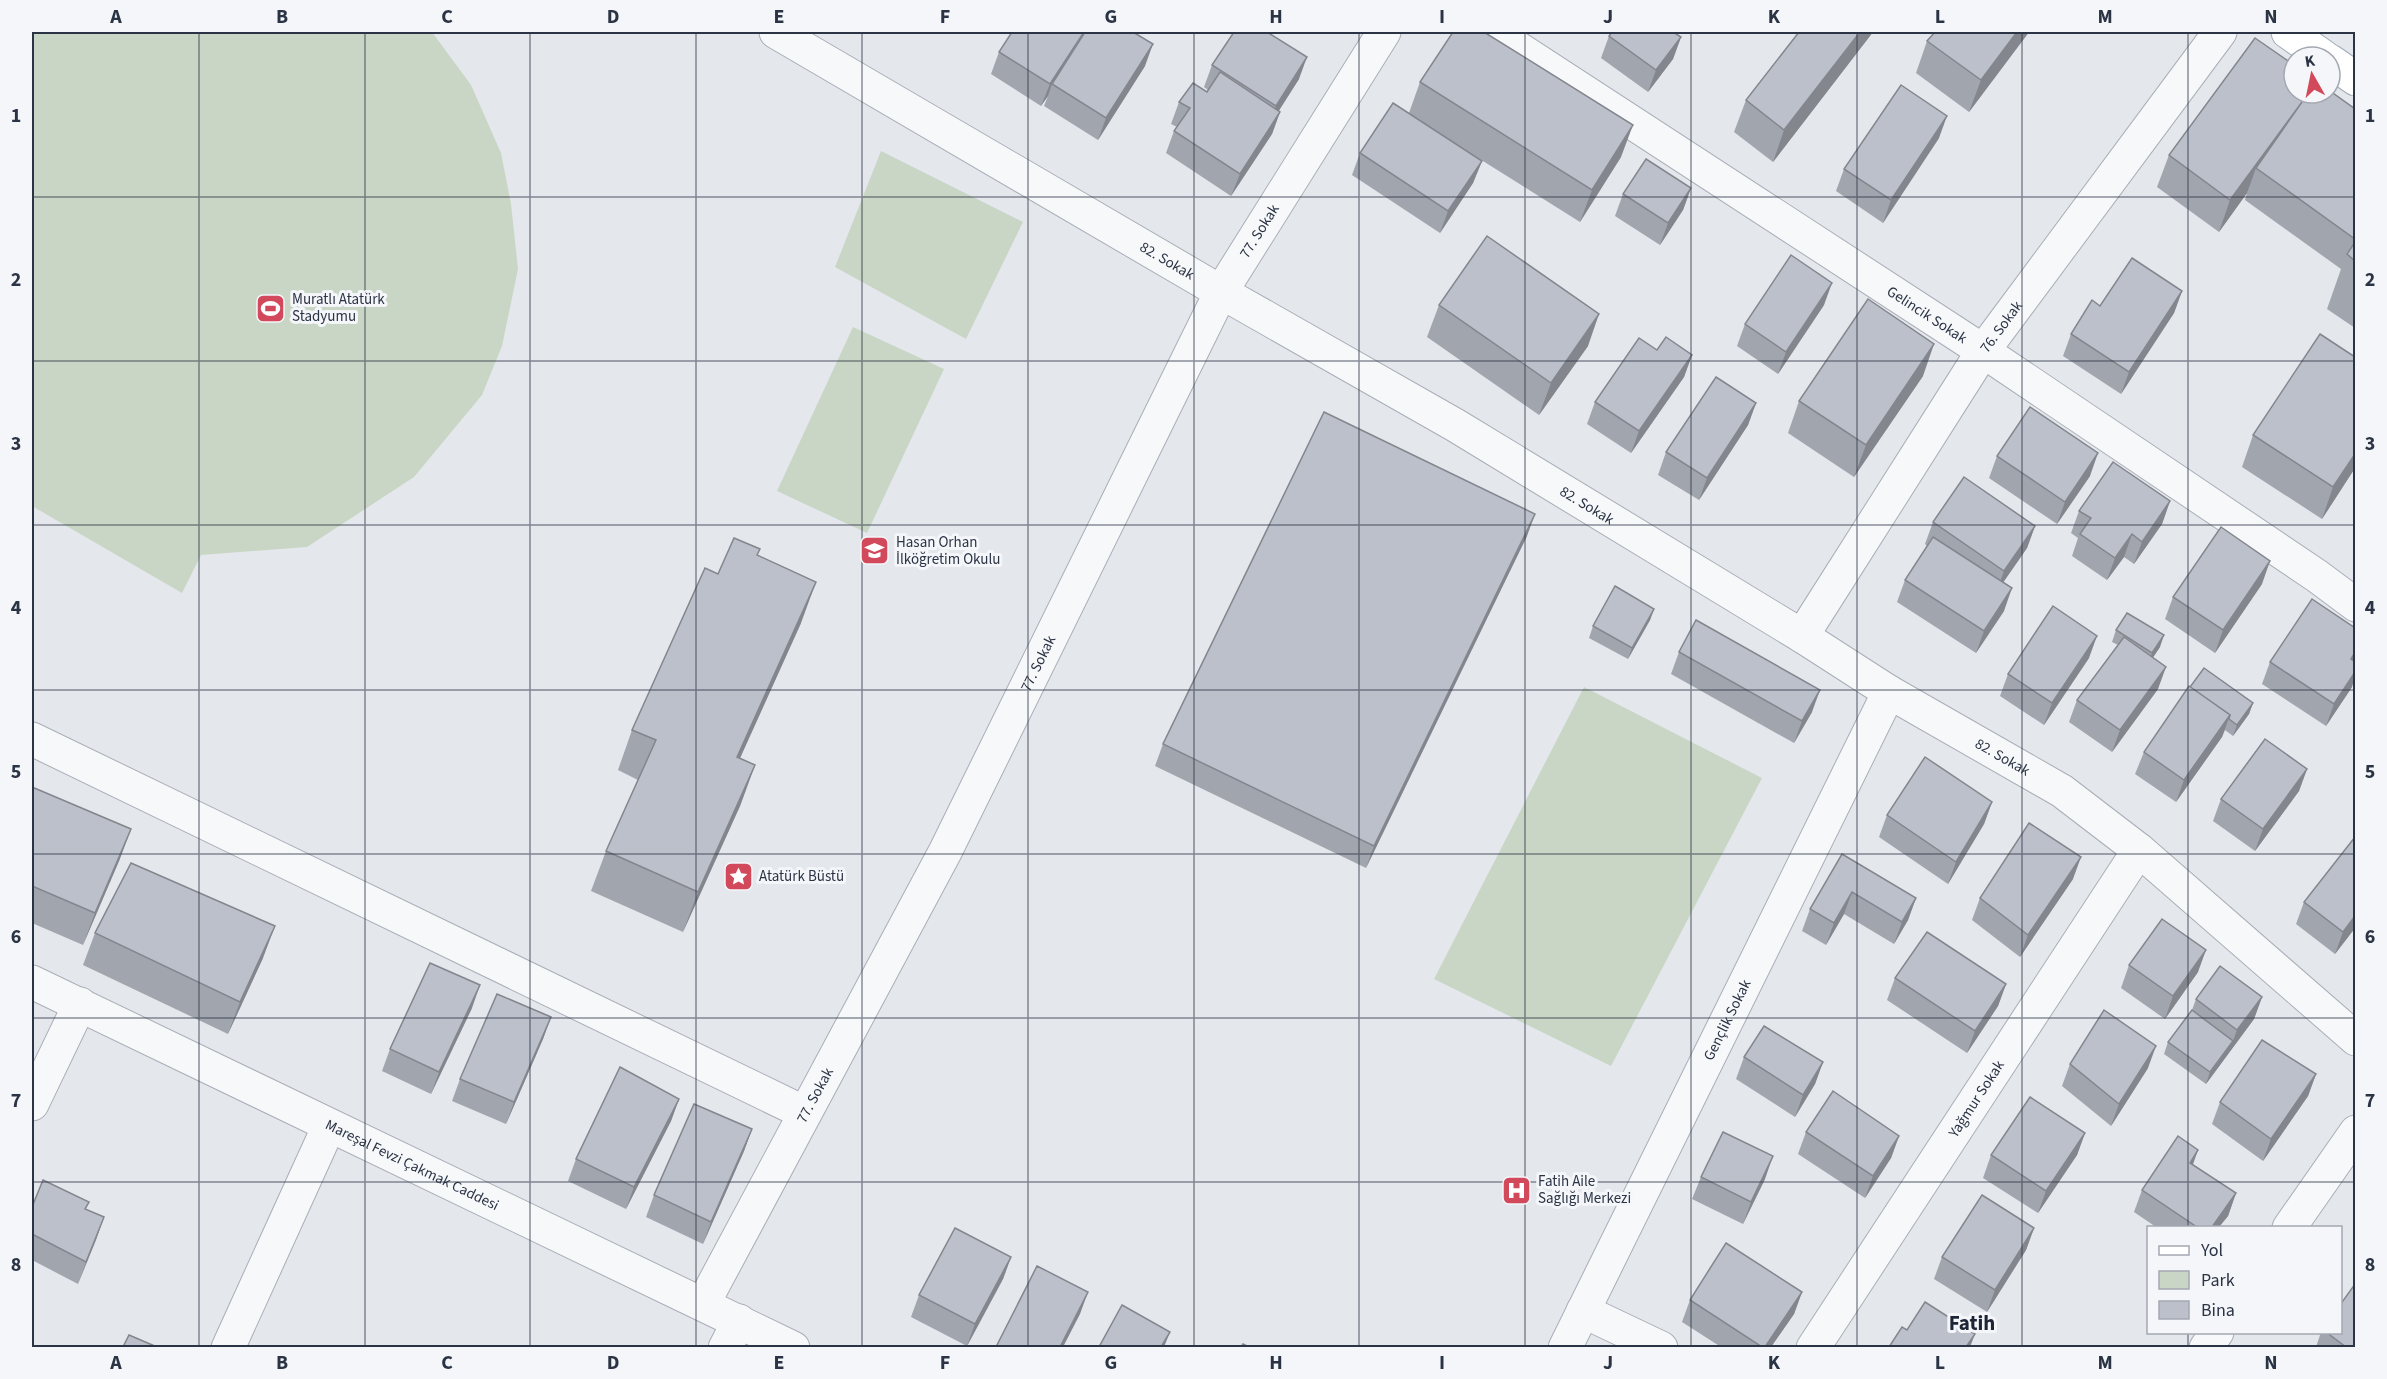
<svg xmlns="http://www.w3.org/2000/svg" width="2387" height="1379" font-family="'Source Sans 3',sans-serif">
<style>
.green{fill:#c9d6c5}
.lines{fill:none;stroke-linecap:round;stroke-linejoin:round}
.minor-casing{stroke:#a9aeb7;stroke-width:35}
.major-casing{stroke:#a3abb8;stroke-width:35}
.minor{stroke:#f7f8fa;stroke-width:33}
.major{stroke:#fff;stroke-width:33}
.wall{fill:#a1a5ae}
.shaded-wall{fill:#83868d}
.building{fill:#bbc0ca;stroke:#83868d;stroke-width:1.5}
.grid{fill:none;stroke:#2b3445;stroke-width:1.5;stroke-opacity:0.55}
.labels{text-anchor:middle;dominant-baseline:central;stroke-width:6;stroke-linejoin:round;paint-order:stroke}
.street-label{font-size:15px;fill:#2b3445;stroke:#f4f6f9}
.poi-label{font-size:15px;fill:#2b3445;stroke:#f4f6f9;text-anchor:start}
.district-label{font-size:21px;font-weight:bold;fill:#1d2536;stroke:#f4f6f9}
.neatline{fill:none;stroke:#2b3445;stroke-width:2}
.grid-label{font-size:20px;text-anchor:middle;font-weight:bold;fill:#2b3445}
</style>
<rect width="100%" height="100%" fill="#e4e7ec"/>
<g class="green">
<path d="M32,32H432L471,85L501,153L511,204L518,269L502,346L482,395L414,477L307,547L201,555L182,593L32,506Z"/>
<path d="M881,151L1023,222L966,339L835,267Z"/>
<path d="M853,327L944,369L867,533L777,491Z"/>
<path d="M1584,687L1762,778L1611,1066L1434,979Z"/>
</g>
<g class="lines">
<defs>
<g id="minor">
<path id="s1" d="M776,32L1221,292L1455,425L1802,636L1889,692L2062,791L2139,850L2356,1039"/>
<path id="s2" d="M1493,32L1983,351L2317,576L2356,605"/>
<path id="s3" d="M1802,636L1983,351L2220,32"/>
<path d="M32,739L805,1113"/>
<path id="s4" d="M32,982L793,1348"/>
<path d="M32,1104L80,1004"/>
<path d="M2289,1228L2356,1132"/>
<path id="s5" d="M703,1304L945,852L1221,292L1384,32"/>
<path d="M1583,1311L1661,1348"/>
<path d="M228,1348L329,1126"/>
<path d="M725,1348L739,1321"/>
<path id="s6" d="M1565,1348L1889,692"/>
<path id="s7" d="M1813,1348L2139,850"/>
<path d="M2206,1348L2217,1332"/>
</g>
<g id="major">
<path d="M2288,32L2324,57"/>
<path d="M2330,61L2356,79"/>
</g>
</defs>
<use href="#minor" class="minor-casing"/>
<use href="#major" class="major-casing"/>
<use href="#minor" class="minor"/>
<use href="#major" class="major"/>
</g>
<g class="wall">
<path d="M1799,32H1873L1773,162L1734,132L1746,100Z"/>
<path d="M2029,32L1969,112L1916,73L1927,41Z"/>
<path d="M1609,36L1681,37L1673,59L1648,92L1601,58Z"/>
<path d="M999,52L1145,66L1098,140L1044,106L1048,96L1041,106L991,74Z"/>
<path d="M1212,65L1299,79L1279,110L1280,112L1272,134L1231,196L1166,153L1174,131L1177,127L1171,124L1179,102L1207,92L1208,90L1204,87Z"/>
<path d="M1420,82L1621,157L1580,222L1459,146L1482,161L1473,183L1440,233L1352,175L1360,153L1409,113Z"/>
<path d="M2355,109V328L2327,309L2341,269L2245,200L2247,193L2219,232L2157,187L2169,155Z"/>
<path d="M1939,138L1883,223L1836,191L1844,169Z"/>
<path d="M1691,188L1683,210L1660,245L1615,216L1623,194Z"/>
<path d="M2182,291L2174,313L2121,394L2063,356L2071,334Z"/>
<path d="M1439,305L1588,346L1539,415L1427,337Z"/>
<path d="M1824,305L1778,374L1737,346L1745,324Z"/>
<path d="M1657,350L1692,355L1684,377L1631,453L1587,424L1595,402Z"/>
<path d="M1923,376L1854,477L1788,433L1799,401Z"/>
<path d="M1756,403L1748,425L1699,500L1658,475L1666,452Z"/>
<path d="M2253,435L2355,468L2322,519L2242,467Z"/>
<path d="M1997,456L2090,476L2057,524L1989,478Z"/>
<path d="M2170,501L2162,524L2134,564L2124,557L2107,580L2072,556L2078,538L2071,533L2079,511Z"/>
<path d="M1933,522L2035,526L2027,548L2003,582L2004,611L1976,653L1897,602L1905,580L1927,546L1925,544Z"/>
<path d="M1527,536L1366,868L1155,766L1163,744Z"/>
<path d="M757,556L801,623L740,758L755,765L740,806L683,932L591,891L606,851L638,780L618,770L632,730L718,574Z"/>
<path d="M2262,584L2215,653L2165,619L2173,597Z"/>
<path d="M1654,609L1650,620L1628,659L1589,638L1593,626Z"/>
<path d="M2116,630L2160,647L2153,657L2158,689L2112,752L2069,722L2077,700L2118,645L2112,642Z"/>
<path d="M1679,652L1812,712L1794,743L1671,674Z"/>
<path d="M2089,658L2044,725L2000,696L2008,674Z"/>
<path d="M2270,662L2352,687L2326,726L2262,684Z"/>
<path d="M2253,703L2249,714L2233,736L2225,730L2222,737L2176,802L2135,774L2144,752Z"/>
<path d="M2307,769L2299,791L2255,851L2213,821L2221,799Z"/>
<path d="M32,787L131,829L119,861L83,945L32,923Z"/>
<path d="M1992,802L1984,824L1948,884L1879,837L1887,815Z"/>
<path d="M1842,854L1916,898L1908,920L1894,944L1844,914L1826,945L1802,931L1810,909Z"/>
<path d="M2073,879L2020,957L1972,920L1980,898Z"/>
<path d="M2304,902L2355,928L2335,954L2296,924Z"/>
<path d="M95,933L263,958L228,1034L83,965Z"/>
<path d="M2129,965L2198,972L2165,1019L2121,988Z"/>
<path d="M1895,978L2006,984L1998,1006L1967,1053L1887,1000Z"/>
<path d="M2262,997L2254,1019L2206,1084L2164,1054L2168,1042L2192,1010L2196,999Z"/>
<path d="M472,1008L431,1094L382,1071L390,1049Z"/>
<path d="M551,1017L543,1039L506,1124L452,1101L460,1079Z"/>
<path d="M1744,1057L1823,1062L1815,1084L1795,1117L1736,1079Z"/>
<path d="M2070,1064L2148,1068L2111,1126L2062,1086Z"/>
<path d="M2316,1074L2308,1096L2263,1161L2212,1124L2220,1102Z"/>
<path d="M679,1099L671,1121L626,1209L568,1181L576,1159Z"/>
<path d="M752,1129L744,1151L703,1244L646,1217L654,1195Z"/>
<path d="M1806,1132L1899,1136L1891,1158L1865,1198L1798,1154Z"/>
<path d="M2085,1133L2077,1155L2038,1213L1983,1178L1991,1155Z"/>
<path d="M2193,1165L2236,1193L2228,1216L2219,1227H2156L2134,1212L2142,1190Z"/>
<path d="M1701,1177L1765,1179L1743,1224L1692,1199Z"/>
<path d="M89,1202L86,1209L104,1217L78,1284L32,1260V1207Z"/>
<path d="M2034,1228L2026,1250L1987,1312L1934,1279L1942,1257Z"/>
<path d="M1011,1257L1003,1279L967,1346L911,1317L919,1295Z"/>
<path d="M1802,1292L1794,1314L1771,1347H1721L1682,1322L1690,1300Z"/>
<path d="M2321,1332H2340L2355,1347H2316Z"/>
</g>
<g class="shaded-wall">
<path d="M1084,32L1052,84L1048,96L1041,106L1050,84Z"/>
<path d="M1860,32H1873L1773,162L1784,130Z"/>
<path d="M2017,32H2029L1969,112L1981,80Z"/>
<path d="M1681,37L1673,59L1648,92L1656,70Z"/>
<path d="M1153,44L1145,66L1098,140L1106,118Z"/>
<path d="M1307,57L1299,79L1268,128L1276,106Z"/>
<path d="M2302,102L2256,168L2247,193L2219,232L2230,200Z"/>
<path d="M1280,112L1272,134L1231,196L1240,174Z"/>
<path d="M1947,116L1939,138L1883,223L1891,200Z"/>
<path d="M1633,125L1621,157L1580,222L1592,190Z"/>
<path d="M1482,161L1473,183L1440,233L1448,211Z"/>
<path d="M1691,188L1683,210L1660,245L1668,223Z"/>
<path d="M1832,283L1824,305L1778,374L1786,352Z"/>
<path d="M2182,291L2174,313L2121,394L2129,372Z"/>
<path d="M1599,314L1588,346L1539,415L1551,383Z"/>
<path d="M1934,344L1923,376L1854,477L1866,445Z"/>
<path d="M1692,355L1684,377L1631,453L1639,431Z"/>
<path d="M1756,403L1748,425L1699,500L1707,478Z"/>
<path d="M2098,453L2090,476L2057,524L2065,502Z"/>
<path d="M2355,454V468L2322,519L2333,487Z"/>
<path d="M2170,501L2162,524L2134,564L2142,542Z"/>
<path d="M1535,514L1527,536L1366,868L1374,846Z"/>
<path d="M2035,526L2027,548L1996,593L2004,571Z"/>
<path d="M2132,534L2124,557L2107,580L2115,558Z"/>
<path d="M2270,561L2262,584L2215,653L2223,630Z"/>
<path d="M816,582L801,623L722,798L737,757Z"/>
<path d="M2012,588L2004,611L1976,653L1984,631Z"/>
<path d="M1654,609L1650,620L1628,659L1632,648Z"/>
<path d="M2164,635L2160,647L2148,665L2152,653Z"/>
<path d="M2097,636L2089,658L2044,725L2052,703Z"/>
<path d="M2355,652V662L2351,659Z"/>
<path d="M2166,667L2158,689L2112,752L2120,730Z"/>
<path d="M2355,672V678L2352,687L2326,726L2334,704Z"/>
<path d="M1820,690L1812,712L1794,743L1802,721Z"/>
<path d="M2253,703L2249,714L2233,736L2237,725Z"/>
<path d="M2230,715L2222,737L2176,802L2184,780Z"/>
<path d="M755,765L740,806L683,932L698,892Z"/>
<path d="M2307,769L2299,791L2255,851L2263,829Z"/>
<path d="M1992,802L1984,824L1948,884L1956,862Z"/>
<path d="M131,829L119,861L83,945L95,913Z"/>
<path d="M2081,857L2073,879L2020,957L2028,935Z"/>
<path d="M1852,892L1844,914L1826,945L1834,923Z"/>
<path d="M1916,898L1908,920L1894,944L1902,922Z"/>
<path d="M2355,916V928L2335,954L2343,932Z"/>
<path d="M275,926L263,958L228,1034L240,1002Z"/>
<path d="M2206,950L2198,972L2165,1019L2173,996Z"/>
<path d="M2006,984L1998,1006L1967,1053L1975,1031Z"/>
<path d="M480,985L472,1008L431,1094L439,1072Z"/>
<path d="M2262,997L2254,1019L2206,1084L2210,1072L2233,1041L2237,1030Z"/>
<path d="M551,1017L543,1039L506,1124L514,1102Z"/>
<path d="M2156,1046L2148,1068L2111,1126L2119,1104Z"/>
<path d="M1823,1062L1815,1084L1795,1117L1803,1095Z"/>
<path d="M2316,1074L2308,1096L2263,1161L2271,1139Z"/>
<path d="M679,1099L671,1121L626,1209L634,1187Z"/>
<path d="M752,1129L744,1151L703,1244L711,1222Z"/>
<path d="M2085,1133L2077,1155L2038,1213L2046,1191Z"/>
<path d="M1899,1136L1891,1158L1865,1198L1873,1176Z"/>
<path d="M2198,1150L2190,1173V1163Z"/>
<path d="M1773,1156L1765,1179L1743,1224L1751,1202Z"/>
<path d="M2236,1193L2228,1216L2219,1227H2212Z"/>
<path d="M104,1217L96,1240L78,1284L86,1262Z"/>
<path d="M2034,1228L2026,1250L1987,1312L1995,1290Z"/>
<path d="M1011,1257L1003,1279L967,1346L975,1324Z"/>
<path d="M1088,1292L1080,1314L1063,1347H1060Z"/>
<path d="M1802,1292L1794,1314L1771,1347H1765Z"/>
<path d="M1170,1332L1164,1347H1161Z"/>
<path d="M1975,1334L1970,1347H1966Z"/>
</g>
<g class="building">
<path d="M1012,32H1084L1050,84L999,52Z"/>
<path d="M1085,32H1133L1153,44L1106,118L1052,84Z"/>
<path d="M1234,32H1267L1307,57L1276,106L1212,65Z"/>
<path d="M1453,32H1484L1633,125L1592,190L1420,82Z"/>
<path d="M1612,32H1673L1681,37L1656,70L1609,36Z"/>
<path d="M1799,32H1860L1784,130L1746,100Z"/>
<path d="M1935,32H2017L1981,80L1927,41Z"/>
<path d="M2255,38L2294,65V93H2330V91L2355,109V239L2256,168L2302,102L2230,200L2169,155Z"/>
<path d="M1220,72L1280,112L1240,174L1174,131L1190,108L1179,102L1193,83L1207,92Z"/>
<path d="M1901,85L1947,116L1891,200L1844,169Z"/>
<path d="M1393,103L1482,161L1448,211L1360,153Z"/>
<path d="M1646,159L1691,188L1668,223L1623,194Z"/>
<path d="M1487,236L1599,314L1551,383L1439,305Z"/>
<path d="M2355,242V261L2347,254Z"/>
<path d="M1791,255L1832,283L1786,352L1745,324Z"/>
<path d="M2132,258L2182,291L2129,372L2071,334L2092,300L2100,306Z"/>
<path d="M1868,299L1934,344L1866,445L1799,401Z"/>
<path d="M2320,334L2355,357V454L2333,487L2253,435Z"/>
<path d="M1666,337L1692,355L1639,431L1595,402L1639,338L1657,350Z"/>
<path d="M1716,377L1756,403L1707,478L1666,452Z"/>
<path d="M2030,407L2098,453L2065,502L1997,456Z"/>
<path d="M1324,412L1535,514L1374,846L1163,744Z"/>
<path d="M2113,462L2170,501L2142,542L2132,534L2115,558L2080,534L2091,518L2079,511Z"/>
<path d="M1964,477L2035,526L2004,571L1933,522Z"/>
<path d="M2221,527L2270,561L2223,630L2173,597Z"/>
<path d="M1933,537L2012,588L1984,631L1905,580Z"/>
<path d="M734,538L760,549L757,555L816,582L737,757L755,765L698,892L606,851L656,740L632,730L705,568L718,574Z"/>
<path d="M1615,586L1654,609L1632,648L1593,626Z"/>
<path d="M2312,599L2355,628V652L2351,659L2355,662V672L2334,704L2270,662Z"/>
<path d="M2053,606L2097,636L2052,703L2008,674Z"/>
<path d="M2127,613L2164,635L2152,653L2116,630Z"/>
<path d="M1696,620L1820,690L1802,721L1679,652Z"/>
<path d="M2124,637L2166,667L2120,730L2077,700Z"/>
<path d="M2204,668L2253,703L2237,725L2229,719L2230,715L2190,687Z"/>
<path d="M2189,686L2230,715L2184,780L2144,752Z"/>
<path d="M2265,739L2307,769L2263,829L2221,799Z"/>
<path d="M1925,757L1992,802L1956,862L1887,815Z"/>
<path d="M32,787L131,829L95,913L32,886Z"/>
<path d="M2029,823L2081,857L2028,935L1980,898Z"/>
<path d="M2355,837V916L2343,932L2304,902Z"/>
<path d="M1842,854L1916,898L1902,922L1852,892L1834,923L1810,909Z"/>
<path d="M131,863L275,926L240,1002L95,933Z"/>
<path d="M2162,919L2206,950L2173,996L2129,965Z"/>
<path d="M1927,932L2006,984L1975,1031L1895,978Z"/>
<path d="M430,963L480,985L439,1072L390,1049Z"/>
<path d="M2220,966L2262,997L2237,1030L2196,999Z"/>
<path d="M497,994L551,1017L514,1102L460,1079Z"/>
<path d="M2104,1010L2156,1046L2119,1104L2070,1064Z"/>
<path d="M2192,1010L2233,1041L2210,1072L2168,1042Z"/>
<path d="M1764,1026L1823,1062L1803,1095L1744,1057Z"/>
<path d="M2262,1040L2316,1074L2271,1139L2220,1102Z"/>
<path d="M620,1067L679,1099L634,1187L576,1159Z"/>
<path d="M1833,1091L1899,1136L1873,1176L1806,1132Z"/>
<path d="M2030,1097L2085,1133L2046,1191L1991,1155Z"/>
<path d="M694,1104L752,1129L711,1222L654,1195Z"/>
<path d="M1723,1132L1773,1156L1751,1202L1701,1177Z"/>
<path d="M2178,1136L2198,1150L2190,1163L2236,1193L2212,1227H2197L2142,1190Z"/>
<path d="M43,1180L89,1202L85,1209L104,1217L86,1262L32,1234V1207Z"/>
<path d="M1982,1195L2034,1228L1995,1290L1942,1257Z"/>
<path d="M955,1228L1011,1257L975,1324L919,1295Z"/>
<path d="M1726,1243L1802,1292L1765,1347H1762L1690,1300Z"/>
<path d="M1037,1266L1088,1292L1060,1347H996Z"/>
<path d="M2355,1284V1347H2346L2326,1332H2340V1305Z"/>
<path d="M1925,1302L1975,1334L1966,1347H1889L1902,1327L1907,1330Z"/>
<path d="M1122,1305L1170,1332L1161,1347H1099Z"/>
<path d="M129,1335L157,1347H123Z"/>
<path d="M1243,1344L1249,1347H1241Z"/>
</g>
<path class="grid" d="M199,32V1348M365,32V1348M530,32V1348M696,32V1348M862,32V1348M1028,32V1348M1194,32V1348M1359,32V1348M1525,32V1348M1691,32V1348M1857,32V1348M2022,32V1348M2188,32V1228M32,197H2356M32,361H2356M32,525H2356M32,690H2356M32,854H2356M32,1018H2356M32,1182H2356M2188,1332V1348"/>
<defs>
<symbol id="stadium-square" viewBox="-11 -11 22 22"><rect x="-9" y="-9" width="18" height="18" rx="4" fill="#d1495b" stroke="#f4f6f9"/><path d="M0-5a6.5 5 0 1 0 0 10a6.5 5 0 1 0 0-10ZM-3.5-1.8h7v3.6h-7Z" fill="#fff"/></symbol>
<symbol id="school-square" viewBox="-11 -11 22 22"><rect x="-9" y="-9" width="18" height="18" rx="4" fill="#d1495b" stroke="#f4f6f9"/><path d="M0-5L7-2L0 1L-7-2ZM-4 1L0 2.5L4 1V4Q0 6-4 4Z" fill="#fff"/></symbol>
<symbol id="sight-square" viewBox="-11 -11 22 22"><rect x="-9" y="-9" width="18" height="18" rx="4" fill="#d1495b" stroke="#f4f6f9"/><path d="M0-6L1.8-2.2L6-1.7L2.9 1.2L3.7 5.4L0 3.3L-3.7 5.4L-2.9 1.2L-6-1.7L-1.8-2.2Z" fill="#fff"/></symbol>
<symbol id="hospital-square" viewBox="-11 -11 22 22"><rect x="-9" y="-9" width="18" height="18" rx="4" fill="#d1495b" stroke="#f4f6f9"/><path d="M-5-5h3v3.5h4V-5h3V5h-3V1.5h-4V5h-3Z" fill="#fff"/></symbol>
</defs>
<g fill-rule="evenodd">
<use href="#stadium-square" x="254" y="292" width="33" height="33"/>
<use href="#school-square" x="858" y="534" width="33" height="33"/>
<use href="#sight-square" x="722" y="860" width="33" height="33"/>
<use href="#hospital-square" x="1500" y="1174" width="33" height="33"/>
</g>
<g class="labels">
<g class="street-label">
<text stroke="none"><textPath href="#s5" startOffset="1209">77. Sokak</textPath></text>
<text stroke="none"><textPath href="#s1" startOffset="453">82. Sokak</textPath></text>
<text stroke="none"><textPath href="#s2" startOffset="518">Gelincik Sokak</textPath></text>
<text stroke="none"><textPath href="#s3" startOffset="368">76. Sokak</textPath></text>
<text stroke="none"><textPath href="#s1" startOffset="939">82. Sokak</textPath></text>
<text stroke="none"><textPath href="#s5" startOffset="723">77. Sokak</textPath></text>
<text stroke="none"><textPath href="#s1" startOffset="1425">82. Sokak</textPath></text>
<text stroke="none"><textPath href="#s6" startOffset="366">Gençlik Sokak</textPath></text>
<text stroke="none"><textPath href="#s5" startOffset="237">77. Sokak</textPath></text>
<text stroke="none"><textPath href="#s7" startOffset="298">Yağmur Sokak</textPath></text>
<text stroke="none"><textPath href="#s4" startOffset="422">Mareşal Fevzi Çakmak Caddesi</textPath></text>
</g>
<g class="poi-label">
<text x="292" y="299">Muratlı Atatürk<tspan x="292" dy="17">Stadyumu</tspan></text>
<text x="896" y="542">Hasan Orhan<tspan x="896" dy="17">İlköğretim Okulu</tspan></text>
<text x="759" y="876">Atatürk Büstü</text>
<text x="1538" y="1181">Fatih Aile<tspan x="1538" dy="17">Sağlığı Merkezi</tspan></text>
</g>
<g class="district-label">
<text x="1972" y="1323">Fatih</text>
</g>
</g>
<rect width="2387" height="1379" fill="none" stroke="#f4f6f9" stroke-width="66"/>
<rect x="2147" y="1226" width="195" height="108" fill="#f4f6f9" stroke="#a4a8b1" stroke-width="1.5"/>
<rect x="2159" y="1246" width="30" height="9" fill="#ffffff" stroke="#a4a8b1" stroke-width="1.5"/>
<text x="2201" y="1256" font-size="18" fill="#2b3445">Yol</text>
<rect x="2159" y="1271" width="30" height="18" fill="#c9d6c5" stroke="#a4a8b1" stroke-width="1.5"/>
<text x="2201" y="1286" font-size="18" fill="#2b3445">Park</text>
<rect x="2159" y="1301" width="30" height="18" fill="#bbc0ca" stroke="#a4a8b1" stroke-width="1.5"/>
<text x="2201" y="1316" font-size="18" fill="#2b3445">Bina</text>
<g transform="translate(2312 75) rotate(351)"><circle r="28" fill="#f4f6f9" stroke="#a4a8b1" stroke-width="1.5"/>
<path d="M0-4.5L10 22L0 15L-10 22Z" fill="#d1495b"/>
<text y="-9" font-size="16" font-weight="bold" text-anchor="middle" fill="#2b3445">K</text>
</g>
<rect x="33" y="33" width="2321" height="1313" class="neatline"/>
<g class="grid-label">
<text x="116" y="23">A</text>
<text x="282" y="23">B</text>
<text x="447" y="23">C</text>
<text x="613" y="23">D</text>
<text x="779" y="23">E</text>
<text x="945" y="23">F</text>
<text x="1111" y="23">G</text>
<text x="1276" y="23">H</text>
<text x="1442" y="23">I</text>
<text x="1608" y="23">J</text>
<text x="1774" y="23">K</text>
<text x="1940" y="23">L</text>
<text x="2105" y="23">M</text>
<text x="2271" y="23">N</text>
<text x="16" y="122">1</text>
<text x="2370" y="122">1</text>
<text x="16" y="286">2</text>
<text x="2370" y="286">2</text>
<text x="16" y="450">3</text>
<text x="2370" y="450">3</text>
<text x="16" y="614">4</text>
<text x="2370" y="614">4</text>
<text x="16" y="778">5</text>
<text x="2370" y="778">5</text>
<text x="16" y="943">6</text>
<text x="2370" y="943">6</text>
<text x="16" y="1107">7</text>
<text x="2370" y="1107">7</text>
<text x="16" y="1271">8</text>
<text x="2370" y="1271">8</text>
<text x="116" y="1369">A</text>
<text x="282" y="1369">B</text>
<text x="447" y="1369">C</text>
<text x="613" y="1369">D</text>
<text x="779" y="1369">E</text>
<text x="945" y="1369">F</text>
<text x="1111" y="1369">G</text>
<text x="1276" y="1369">H</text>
<text x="1442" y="1369">I</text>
<text x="1608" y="1369">J</text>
<text x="1774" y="1369">K</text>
<text x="1940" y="1369">L</text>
<text x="2105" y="1369">M</text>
<text x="2271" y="1369">N</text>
</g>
</svg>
